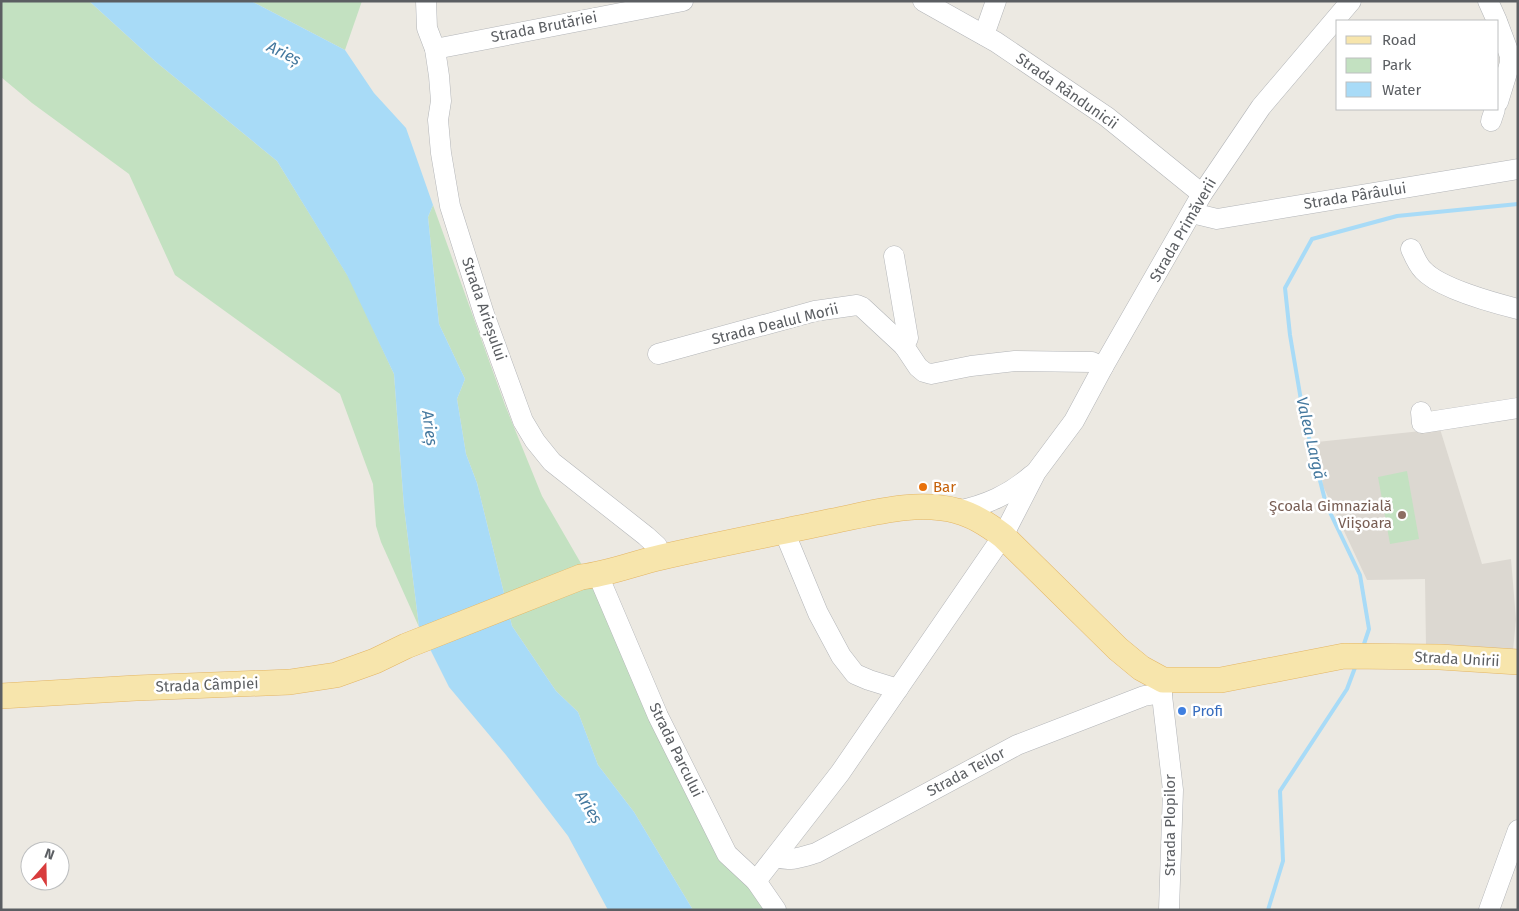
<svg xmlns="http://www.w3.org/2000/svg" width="1519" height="911" font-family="'Fira Sans',sans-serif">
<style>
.education{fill:#dcd8d1}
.green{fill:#c3e1c1}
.water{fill:#a8dbf7}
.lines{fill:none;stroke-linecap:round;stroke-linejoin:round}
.stream{stroke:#a8dbf7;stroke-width:4}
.minor-casing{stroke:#b3b5b8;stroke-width:21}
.major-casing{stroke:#e3b564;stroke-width:26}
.minor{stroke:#fff;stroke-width:20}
.major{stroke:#f7e5ac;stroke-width:25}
.food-dot{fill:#e8710a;stroke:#fff;stroke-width:2}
.education-dot{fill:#8d6e63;stroke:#fff;stroke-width:2}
.shop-dot{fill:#3f7fe0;stroke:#fff;stroke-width:2}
.labels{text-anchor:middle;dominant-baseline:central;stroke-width:5;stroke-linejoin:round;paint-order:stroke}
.street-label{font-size:15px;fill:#5b5e62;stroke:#fff}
.food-label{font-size:15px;fill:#c56008;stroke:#fff;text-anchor:start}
.education-label{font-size:15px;fill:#785e54;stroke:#fff;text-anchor:end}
.shop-label{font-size:15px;fill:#366cbe;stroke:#fff;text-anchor:start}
.water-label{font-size:16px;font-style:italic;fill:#44789e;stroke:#fff}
</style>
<rect width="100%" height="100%" fill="#ece9e2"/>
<path class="education" d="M1440,429L1482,564L1511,559L1516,619L1513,651L1426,647L1425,579L1367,580L1323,486L1317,442Z"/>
<g class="green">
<path d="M1,1H89L156,62L277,161L351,281L394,374L404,507L419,627L381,542L376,526L373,484L340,394L175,275L129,174L32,103L1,77Z"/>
<path d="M251,1H362L345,50Z"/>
<path d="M433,205L505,405L542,496L597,591L727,849L776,910H693L634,812L598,765L578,712L556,691L512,626L477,483L466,454L457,399L465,379L439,324L428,217Z"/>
<path d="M1407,471L1419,539L1390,544L1378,477Z"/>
</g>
<path class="water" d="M89,1H251L345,50L374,93L406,128L433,205L428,217L439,324L465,379L457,399L466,454L477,483L512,626L556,691L578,712L598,765L634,812L693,910H608L568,836L506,755L449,687L419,627L404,507L394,374L347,275L277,161L156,62Z"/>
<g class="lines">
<g class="stream">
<path d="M1363,647L1369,629L1360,575L1326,504L1304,418L1290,335L1285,288L1312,239L1397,216L1518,204"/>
<path d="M1268,910L1283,861L1280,791L1347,689L1356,665"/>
</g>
<defs>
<g id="minor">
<path d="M426,1L427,28L435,49L439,76L441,101L438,120L441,153L450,206L484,314L523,421L535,441L552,462L646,536L657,546L661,557"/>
<path d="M923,1L996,42L1107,117L1202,194"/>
<path d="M1488,1L1497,21"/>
<path d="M1498,24L1510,56V63L1498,102"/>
<path d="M984,35L996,1"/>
<path d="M435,49L683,1"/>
<path d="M1491,121L1495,109"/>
<path d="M1192,213L1217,219L1518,169"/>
<path d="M1411,249C1414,256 1418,265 1423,270C1439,288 1494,303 1518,309"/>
<path d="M894,256L908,338L904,346"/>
<path d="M658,354L815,311L857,305L862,307L904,346L918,367L924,372L931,374L971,366L1015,361L1092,362L1103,367"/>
<path d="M1421,412L1422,423L1518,408"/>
<path d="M957,511C986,505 1009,495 1032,475"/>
<path d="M784,531L818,613L841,656L855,674L869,680L898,689"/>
<path d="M598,575L658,716L727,854L756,881L776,910"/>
<path d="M1163,680L1161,687L1173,790L1169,910"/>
<path d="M776,857C789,862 802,857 816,853L1017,745L1144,696L1162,693"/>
<path d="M756,881L840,773L1003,536L1036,472L1074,421L1103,367L1202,194L1261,107L1351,1"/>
<path d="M1489,910L1518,830"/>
</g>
<path id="major" d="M1,696L136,688L290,682L336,675L375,661L406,646L581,577C609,574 635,563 662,557C719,544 776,533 833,521C873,513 917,500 957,511C974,515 990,526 1003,536L1118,649L1141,668L1163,680H1221L1344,656L1440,657L1518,662"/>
</defs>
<use href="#minor" class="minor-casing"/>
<use href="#major" class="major-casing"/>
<use href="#minor" class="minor"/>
<use href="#major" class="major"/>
</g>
<circle class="food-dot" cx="923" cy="487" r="5"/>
<circle class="education-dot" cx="1402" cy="515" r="5"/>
<circle class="shop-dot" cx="1182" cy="711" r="5"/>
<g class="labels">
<g class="street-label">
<text transform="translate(544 27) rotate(-11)">Strada Brutăriei</text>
<text transform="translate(1067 91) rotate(35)">Strada Rândunicii</text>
<text transform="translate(1355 196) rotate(-9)">Strada Pârâului</text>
<text transform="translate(1183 230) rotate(-60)">Strada Primăverii</text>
<text transform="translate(484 309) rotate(71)">Strada Arieșului</text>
<text transform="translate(775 324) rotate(-14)">Strada Dealul Morii</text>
<text transform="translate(1457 659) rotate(3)">Strada Unirii</text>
<text transform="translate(207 685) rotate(-2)">Strada Câmpiei</text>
<text transform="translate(676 750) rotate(64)">Strada Parcului</text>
<text transform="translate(966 772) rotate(-28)">Strada Teilor</text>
<text transform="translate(1170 825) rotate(-90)">Strada Plopilor</text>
</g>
<g class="food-label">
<text x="933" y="487">Bar</text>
</g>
<g class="education-label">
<text x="1392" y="506">Şcoala Gimnazială<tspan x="1392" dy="17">Viişoara</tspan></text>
</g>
<g class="shop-label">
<text x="1192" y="711">Profi</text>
</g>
<g class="water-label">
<text transform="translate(284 53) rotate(26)">Arieș</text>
<text transform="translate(430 428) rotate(82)">Arieș</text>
<text transform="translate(1311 438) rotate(77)">Valea Largă</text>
<text transform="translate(589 807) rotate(58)">Arieș</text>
</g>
</g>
<rect width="1519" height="911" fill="none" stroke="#5b5e62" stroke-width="5"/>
<rect x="1336" y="20" width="162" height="90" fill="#ffffff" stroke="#bdbfc0"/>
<rect x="1346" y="36" width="25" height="8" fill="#f7e5ac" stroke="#bdbfc0"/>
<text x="1382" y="45" font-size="15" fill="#5b5e62">Road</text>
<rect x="1346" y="58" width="25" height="15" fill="#c3e1c1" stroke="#bdbfc0"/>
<text x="1382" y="70" font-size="15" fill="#5b5e62">Park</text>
<rect x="1346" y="82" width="25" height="15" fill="#a8dbf7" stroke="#bdbfc0"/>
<text x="1382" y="95" font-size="15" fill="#5b5e62">Water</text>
<g transform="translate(45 866) rotate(20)"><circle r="24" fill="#ffffff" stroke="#bdbfc0"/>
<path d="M0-4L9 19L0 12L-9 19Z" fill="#d83c3d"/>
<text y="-8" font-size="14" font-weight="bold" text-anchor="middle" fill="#5b5e62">N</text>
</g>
</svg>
